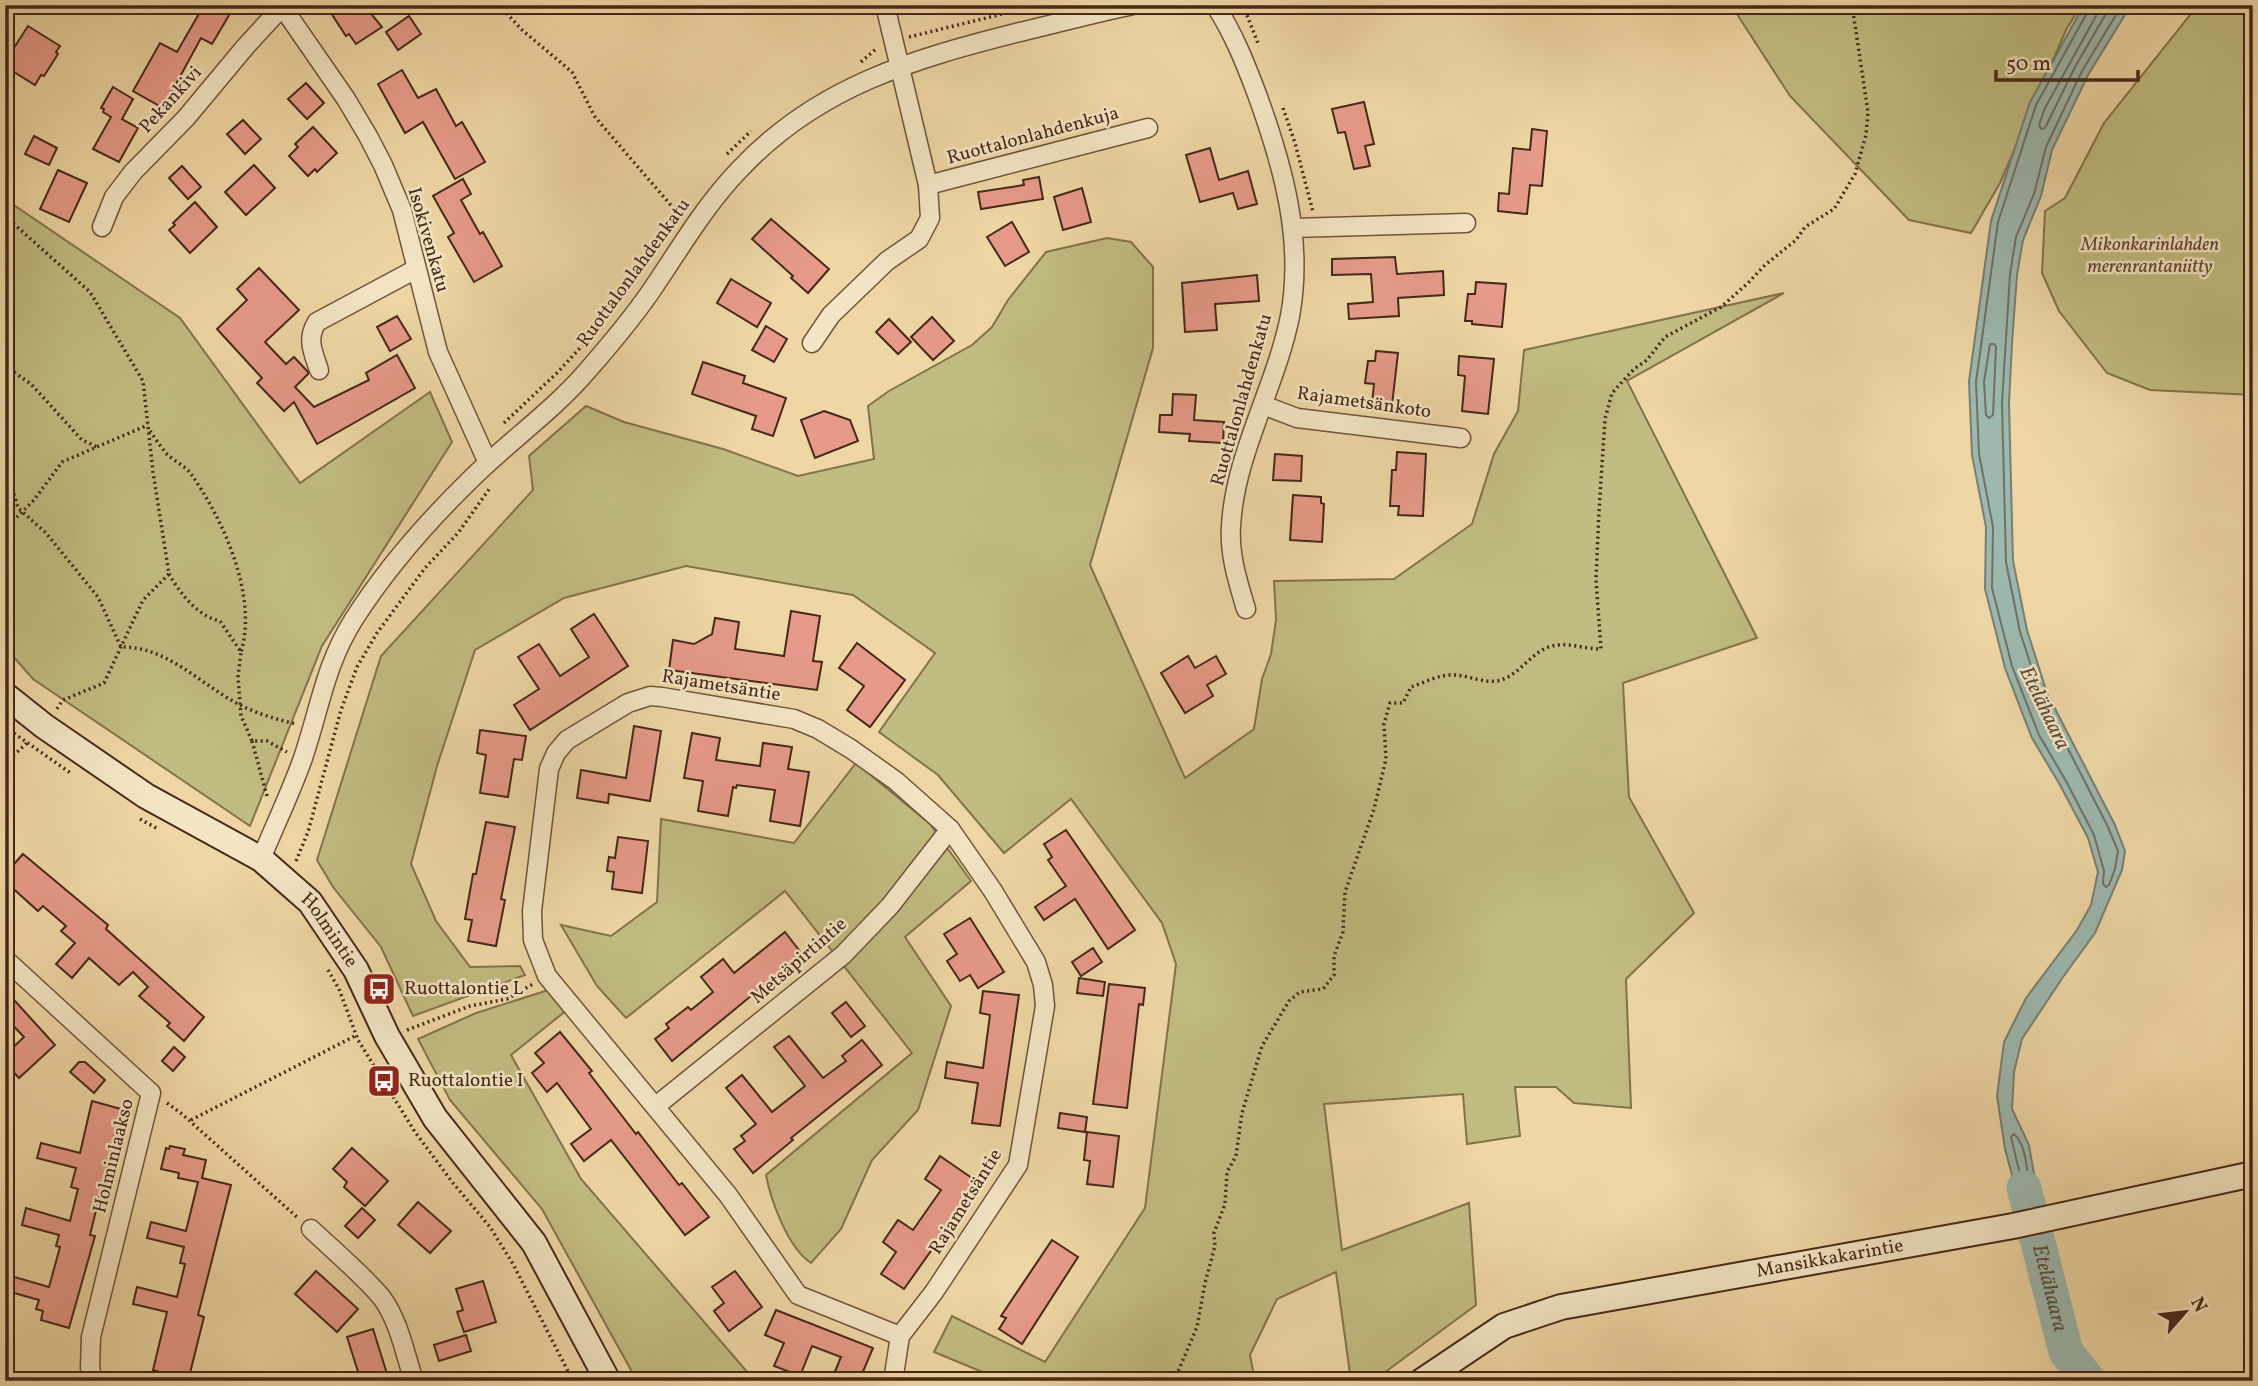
<svg xmlns="http://www.w3.org/2000/svg" width="2258" height="1386" font-family="Vollkorn,serif">
<style>
.green{fill:#c1bc81;stroke:#84724d;stroke-width:2}
.water{fill:#9cb8af;stroke:#7a7e73;stroke-width:2}
.lines{fill:none;stroke-linecap:round;stroke-linejoin:round}
.shore{stroke:#717064;stroke-width:2}
.river{stroke:#9cb8af;stroke-width:35}
.building{fill:#e79a89;stroke:#462819;stroke-width:2}
.street-casing{stroke:#70543c;stroke-width:21}
.secondary-casing{stroke:#462819;stroke-width:28}
.path{stroke:#462819;stroke-width:3.5;stroke-dasharray:2 3.5;stroke-linecap:butt}
.street{stroke:#f4e5c4;stroke-width:18}
.secondary{stroke:#f4e5c4;stroke-width:24}
.labels{text-anchor:middle;dominant-baseline:central;stroke-width:5;stroke-linejoin:round;paint-order:stroke}
.street-label{font-size:19px;fill:#462819;stroke:#f4e5c4}
.park-label{font-size:19px;font-style:italic;fill:#5f462e;stroke:#f4e5c4}
.poi-label{font-size:19px;fill:#462819;stroke:#f4e5c4;text-anchor:start}
.water-label{font-size:21px;font-style:italic;fill:#5c4c3e;stroke:#f4e5c4}
</style>
<rect width="100%" height="100%" fill="#eed7a5"/>
<filter id="stains"><feTurbulence type="fractalNoise" baseFrequency=".00286" numOctaves="4"/><feColorMatrix values="0 0 0 0 .2 0 0 0 0 .09 0 0 0 0 .02 0 0 0 .5 -.17"/></filter>
<radialGradient id="worn" r=".72"><stop offset=".6" stop-color="#630" stop-opacity="0"/><stop offset="1" stop-color="#630" stop-opacity=".3"/></radialGradient>
<g class="green">
<path d="M1733,5H2081L2066,30L2000,183L1971,233L1909,220L1790,96L1733,8Z"/>
<path d="M2198,5H2253V395L2150,390L2107,373L2059,311L2042,273L2045,211L2065,198L2104,123Z"/>
<path d="M5,199L180,318L300,483L430,392L452,442L322,646L250,826L33,679L5,647Z"/>
<path d="M1107,238L1131,242L1153,267V348L1090,565L1185,778L1254,729L1262,679L1271,654L1276,620L1274,581L1394,579L1472,524L1494,454L1518,411L1524,350L1784,293L1627,381L1757,638L1623,683L1629,797L1694,913L1626,979L1631,1108L1574,1103L1556,1087H1515L1520,1136L1467,1144L1463,1094L1324,1104L1342,1250L1469,1203L1476,1305L1373,1381H1351L1336,1272L1277,1299L1250,1355L1255,1381H1004L934,1352L952,1316L1045,1362L1145,1208L1176,964L1162,923L1071,799L1004,853L938,775L879,732L935,653L853,595L686,566L564,598L475,650L437,766L411,864L436,921L470,967L520,966L525,975L413,1016L381,947L333,887L317,860L381,656L533,490L529,456L586,406L624,422L723,449L798,476L874,459L868,406L889,391L972,345L992,327L1008,300L1046,252Z"/>
<path d="M856,763L930,824L971,881L905,937L951,1006L918,1110L872,1160L841,1229L811,1263C788,1248 771,1201 766,1175L912,1053L785,891L626,1018L597,986L561,925L611,936L657,902L661,819L794,843Z"/>
<path d="M558,987L573,1005L511,1055L581,1179L755,1381H637L542,1209L450,1100L418,1039L476,1013Z"/>
</g>
<path class="water" d="M2084,5H2131L2088,75L2052,150L2041,196L2023,240L2017,275L2012,343L2009,403L2013,561L2027,630L2047,693L2115,825L2125,851L2122,870L2095,933L2063,977L2022,1039L2014,1072L2012,1109L2029,1145L2040,1209L2022,1212L2005,1149L1997,1096L2004,1042L2026,998L2077,930L2091,905L2098,872L2088,838L2060,785L2032,738L2005,668L1985,589L1986,527L1972,455L1969,381L1991,221L2030,102Z"/>
<g class="lines">
<g class="shore">
<path d="M2089,5L2088,11L2036,105L1998,222L1976,382L1979,454L1993,527L1992,588L2012,666L2039,735L2066,781L2094,835L2104,871L2103,884L2106,887L2109,885L2115,869L2118,851L2108,827L2041,696L2020,632L2006,562L2002,403L2010,274L2016,237L2034,194L2046,147L2082,71L2122,5"/>
<path d="M2098,5L2096,16L2045,108L2039,125L2041,129L2045,128L2075,67L2111,5"/>
<path d="M1990,344H1994L1996,347L1993,415L1989,418L1986,415L1984,382Z"/>
<path d="M2014,1134C2026,1145 2026,1166 2029,1181L2026,1185L2022,1183L2011,1137Z"/>
</g>
<path class="river" id="s1" d="M2024,1188L2066,1352L2089,1381"/>
</g>
<g class="building">
<path d="M204,5H219L231,12L212,44L201,38L163,108L133,91L160,43L177,52Z"/>
<path d="M337,5H364L382,27L356,44L349,34L346,36L329,10Z"/>
<path d="M409,16L421,34L398,50L386,32Z"/>
<path d="M28,26L60,46L56,52L58,54L44,76L41,75L35,85L6,67L12,59L8,57Z"/>
<path d="M402,70L418,98L436,89L456,126L462,122L485,162L455,179L423,122L405,133L378,84Z"/>
<path d="M306,83L324,103L307,119L288,99Z"/>
<path d="M113,87L133,99L122,119L138,128L119,162L93,149L111,117L103,112L104,109L101,108Z"/>
<path d="M1364,102L1374,144L1365,146L1370,166L1354,169L1345,132L1338,133L1332,109Z"/>
<path d="M243,120L261,139L245,154L227,134Z"/>
<path d="M313,127L337,153L317,172L315,169L308,176L289,156L298,147L295,144Z"/>
<path d="M1532,129L1547,131L1542,186L1530,185L1527,214L1498,211L1499,193L1509,194L1513,148L1530,150Z"/>
<path d="M34,136L57,148L49,165L25,154Z"/>
<path d="M1210,148L1219,180L1248,171L1257,204L1238,209L1233,193L1200,202L1186,155Z"/>
<path d="M254,165L275,188L246,215L225,192Z"/>
<path d="M182,166L201,187L188,199L169,178Z"/>
<path d="M58,170L87,183L69,222L40,209Z"/>
<path d="M1039,177L1043,199L981,209L978,192L1024,185L1023,180Z"/>
<path d="M463,179L471,194L461,200L480,234L483,232L502,266L474,282L448,237L454,233L433,196Z"/>
<path d="M1082,188L1091,222L1063,230L1054,197Z"/>
<path d="M195,202L217,227L190,253L169,230L175,225L173,223Z"/>
<path d="M771,219L829,269L808,293L791,278L793,276L752,239Z"/>
<path d="M1012,222L1029,252L1005,266L987,237Z"/>
<path d="M1395,257L1397,274L1443,271L1444,295L1398,298L1399,316L1349,319L1348,304L1373,302L1371,274L1332,275V259Z"/>
<path d="M259,268L299,310L265,342L286,364L294,357L308,372V374L295,387L314,407L369,380L366,373L397,355L415,388L317,444L294,402L284,411L257,383L262,378L217,329L247,300L237,289Z"/>
<path d="M1257,275L1259,301L1215,304L1217,330L1185,332L1182,283Z"/>
<path d="M731,279L771,303L757,327L717,303Z"/>
<path d="M1476,282L1506,284L1502,327L1472,324V321H1465L1468,294H1475Z"/>
<path d="M397,316L411,339L390,351L377,327Z"/>
<path d="M932,317L954,341L933,360L911,337Z"/>
<path d="M889,319L911,342L898,354L876,332Z"/>
<path d="M766,326L787,339L774,362L752,350Z"/>
<path d="M1376,351L1398,353L1392,405L1372,403L1374,384L1365,383L1368,361H1375Z"/>
<path d="M1459,356L1494,359L1488,414L1462,411L1465,376L1458,375Z"/>
<path d="M703,362L745,376L743,383L786,398L773,436L752,429L756,416L692,394Z"/>
<path d="M1173,394L1196,395L1194,420L1224,422L1223,443L1189,441L1190,434L1159,432L1160,415H1172Z"/>
<path d="M824,411L850,420L858,441L815,458L801,420Z"/>
<path d="M1397,452L1426,454L1423,516L1398,515L1399,506H1390L1392,470H1396Z"/>
<path d="M1275,454L1302,456L1301,481L1273,480Z"/>
<path d="M1293,495L1321,497V503L1324,504L1322,542L1290,540Z"/>
<path d="M791,611L820,616L813,661L822,662L817,690L669,670L673,640L694,644L712,634L715,618L739,622L735,649L784,656Z"/>
<path d="M594,614L628,666L530,730L514,705L539,689L518,657L539,644L560,676L589,657L571,629Z"/>
<path d="M857,643L905,680L870,727L847,710L864,686L839,668Z"/>
<path d="M1188,656L1195,668L1216,656L1226,674L1207,685L1213,696L1185,713L1161,673Z"/>
<path d="M634,726L661,731L650,801L609,794L608,803L577,798L581,770L626,778Z"/>
<path d="M480,730L526,736L522,760L514,759L508,797L480,793L486,755L477,753Z"/>
<path d="M692,733L720,738L716,760L760,766L763,743L792,747L788,769L809,772L800,826L770,821L775,790L737,785L736,788L733,787L728,816L698,811L703,781L684,778Z"/>
<path d="M486,822L515,827L501,899L505,900L496,946L468,941L472,920L465,919L473,874H476Z"/>
<path d="M1066,830L1135,930L1108,949L1075,899L1044,920L1035,907L1066,886L1048,860L1052,857L1044,844Z"/>
<path d="M618,837L648,841L642,893L612,889L614,872L607,871L609,857L615,858Z"/>
<path d="M23,854L108,925L106,929L204,1017L184,1041L167,1026L170,1023L139,996L148,987L133,972L119,985L89,958L72,978L56,964L75,943L61,931L66,926L43,906L38,911L8,884L14,878L7,872Z"/>
<path d="M970,918L1004,972L978,988L970,975L960,981L947,961L957,954L944,934Z"/>
<path d="M785,932L802,954L672,1061L655,1039L669,1028L666,1024L688,1007L691,1010L713,992L701,977L723,959L734,973Z"/>
<path d="M1093,948L1102,962L1081,976L1072,962Z"/>
<path d="M1079,978L1105,982L1103,996L1077,993Z"/>
<path d="M1109,984L1145,988L1143,1005L1139,1004L1127,1108L1093,1104Z"/>
<path d="M5,990L55,1045L19,1078L5,1063V1055L24,1037L5,1017Z"/>
<path d="M983,991L1019,995L1000,1126L972,1123L978,1083L945,1078L947,1062L983,1068L990,1015L980,1013Z"/>
<path d="M846,1002L865,1026L851,1037L832,1013Z"/>
<path d="M560,1032L592,1071L589,1073L636,1134L638,1132L679,1185L682,1183L709,1217L685,1235L611,1140L584,1161L571,1144L591,1129L557,1083L547,1092L532,1073L544,1063L535,1053Z"/>
<path d="M789,1036L823,1078L846,1061L842,1056L862,1040L882,1065L791,1138L793,1140L753,1173L734,1149L745,1141L741,1136L756,1124L726,1088L742,1075L772,1112L805,1086L774,1047Z"/>
<path d="M174,1047L185,1057L173,1071L162,1061Z"/>
<path d="M79,1062H85L105,1080L94,1093L70,1072Z"/>
<path d="M92,1101L121,1109L90,1235L95,1236L69,1328L41,1320L43,1311L36,1309L39,1300L7,1291L11,1276L49,1287L60,1247L56,1246L59,1235L22,1225L26,1208L70,1221L78,1189L71,1187L76,1168L37,1158L41,1143L80,1153Z"/>
<path d="M1060,1113L1087,1117L1085,1132L1058,1128Z"/>
<path d="M1087,1132L1119,1136L1113,1187L1087,1184L1090,1161L1084,1160Z"/>
<path d="M170,1146L185,1149L183,1155L206,1160L202,1178L231,1185L198,1315L204,1317L188,1381H157L159,1372L153,1370L167,1312L133,1304L137,1287L177,1297L185,1264L180,1263L184,1247L147,1238L151,1222L186,1231L198,1182L178,1178L179,1173L161,1169L166,1148L169,1149Z"/>
<path d="M352,1148L388,1181L365,1206L344,1187L347,1182L333,1169Z"/>
<path d="M940,1156L979,1183L904,1289L881,1274L896,1252L883,1242L898,1220L913,1230L941,1190L925,1179Z"/>
<path d="M418,1202L451,1231L430,1253L398,1225Z"/>
<path d="M362,1208L375,1220L358,1238L345,1226Z"/>
<path d="M1052,1240L1078,1257L1022,1344L999,1329L1006,1318L1001,1316Z"/>
<path d="M316,1271L358,1309L337,1332L295,1294Z"/>
<path d="M735,1271L762,1307L729,1331L714,1311L724,1303L712,1287Z"/>
<path d="M483,1281L496,1322L464,1332L457,1312L463,1310L456,1289Z"/>
<path d="M776,1310L873,1348L859,1381H831L841,1357L812,1346L800,1376L774,1366L784,1343L765,1335Z"/>
<path d="M373,1329L388,1377L377,1381H361L347,1337Z"/>
<path d="M466,1335L471,1351L439,1361L434,1345Z"/>
</g>
<g class="lines">
<defs>
<g id="street">
<path d="M281,5L346,99L368,136L383,165L402,210L438,352L488,463"/>
<path d="M1215,5C1234,34 1246,65 1258,97C1283,166 1304,241 1290,316C1276,387 1235,453 1231,526C1229,555 1238,582 1246,609"/>
<path d="M928,185L1148,128"/>
<path d="M102,227L114,197L133,172L186,118L246,46L282,7"/>
<path d="M1293,228L1466,223"/>
<path d="M812,343L831,315L887,261L919,239L930,218L928,185L885,5"/>
<path d="M319,370C313,352 306,339 317,322L416,269"/>
<path d="M1263,405L1297,418L1461,438"/>
<path d="M261,859C275,825 291,792 303,758C320,708 325,665 354,619C386,569 428,521 470,480C508,442 553,411 588,370C609,346 630,321 649,294C678,252 704,206 740,169C818,86 913,59 1020,32C1058,23 1095,13 1133,5"/>
<path d="M5,963L7,961L151,1093L91,1337L90,1368L93,1381"/>
<path d="M656,1106L843,955L890,906L950,829"/>
<path d="M311,1229C332,1249 364,1276 382,1298C399,1321 405,1354 414,1381"/>
<path d="M893,1381L900,1336L934,1292L1018,1165L1045,1006L1043,985L1036,962L993,891L950,829L896,781L851,749L818,729L794,719L662,697L650,696L628,703L567,740L556,753L549,769L532,911L533,940L547,976L728,1195L798,1295L900,1336"/>
</g>
<g id="secondary">
<path id="s2" d="M5,695L44,726L146,796L261,859L310,902L356,970L387,1036L435,1118L534,1243L608,1381"/>
<path id="s3" d="M1422,1381L1504,1326L1561,1307L2013,1226L2253,1174"/>
</g>
</defs>
<use href="#street" class="street-casing"/>
<use href="#secondary" class="secondary-casing"/>
<g class="path">
<path d="M499,5L522,30L572,72L595,117L681,217"/>
<path d="M1243,5L1259,46"/>
<path d="M909,37L1039,5"/>
<path d="M861,62L876,49"/>
<path d="M1283,108L1295,143L1313,212"/>
<path d="M727,154L751,131"/>
<path d="M5,216L90,292L143,381L153,472L169,574L143,600L104,683L63,700L56,710"/>
<path d="M5,366L31,384L82,440L97,447"/>
<path d="M504,423L558,372L590,337L660,241"/>
<path d="M150,431C155,438 160,446 166,453C173,461 185,465 191,474C223,519 258,596 241,652"/>
<path d="M5,462L18,508L46,533L98,597L121,647C167,646 201,685 240,705C258,714 278,720 297,724"/>
<path d="M5,529L34,500L62,462L148,425"/>
<path d="M169,574C180,593 197,616 220,621L241,652L238,677L241,716L252,741H267L287,752"/>
<path d="M5,727L72,774"/>
<path d="M252,741L267,796"/>
<path d="M5,763L27,743"/>
<path d="M140,819L158,829"/>
<path d="M296,861L308,832L341,710L357,667L377,633L425,568L458,533L490,488"/>
<path d="M328,970L339,989L358,1040L415,1132L453,1183L490,1227L513,1264L573,1381"/>
<path d="M407,1030L470,1006L507,999L533,984"/>
<path d="M167,1103L182,1114L298,1218"/>
<path d="M191,1120L357,1035"/>
<path d="M1174,1381L1197,1327L1205,1283L1215,1246L1214,1233L1225,1204L1227,1172L1236,1156L1242,1113L1262,1046L1289,1001L1300,992L1323,989L1334,975V956L1343,932L1345,892L1374,809L1386,759L1384,724L1390,703H1403L1411,687C1423,683 1440,674 1453,675C1468,675 1482,683 1497,681C1519,677 1531,651 1552,646C1568,642 1584,649 1601,649L1596,580L1599,511L1605,419L1612,393L1634,369L1647,360L1665,337L1721,307L1748,283L1765,265L1796,240L1805,227L1834,209L1855,174L1866,135L1868,112L1852,5"/>
</g>
<use href="#street" class="street"/>
<use href="#secondary" class="secondary"/>
</g>
<defs>
<symbol id="bus-square" viewBox="-11 -11 22 22"><rect x="-9" y="-9" width="18" height="18" rx="4" fill="#8f2418" stroke="#f4e5c4"/><path d="M-5-6H5V4H4V6H2V4H-2V6H-4V4H-5ZM-3.5-4V0h7V-4ZM-3.5 1.2v1.5H-2V1.2ZM2 1.2v1.5H3.5V1.2Z" fill="#fff"/></symbol>
</defs>
<g fill-rule="evenodd">
<use href="#bus-square" x="360" y="970" width="38" height="38"/>
<use href="#bus-square" x="365" y="1062" width="38" height="38"/>
</g>
<g class="labels">
<g class="street-label">
<text transform="translate(171 100) rotate(-48)">Pekankivi</text>
<text transform="translate(1033 136) rotate(-15)">Ruottalonlahdenkuja</text>
<text transform="translate(428 240) rotate(74)">Isokivenkatu</text>
<text transform="translate(634 273) rotate(-54)">Ruottalonlahdenkatu</text>
<text transform="translate(1242 400) rotate(-74)">Ruottalonlahdenkatu</text>
<text transform="translate(1364 403) rotate(8)">Rajametsänkoto</text>
<text transform="translate(721 686) rotate(9)">Rajametsäntie</text>
<text stroke="none"><textPath href="#s2" startOffset="404">Holmintie</textPath></text>
<text transform="translate(799 961) rotate(-41)">Metsäpirtintie</text>
<text transform="translate(114 1156) rotate(-76)">Holminlaakso</text>
<text transform="translate(966 1202) rotate(-58)">Rajametsäntie</text>
<text stroke="none"><textPath href="#s3" startOffset="432">Mansikkakarintie</textPath></text>
</g>
<g class="park-label">
<text x="2150" y="245">Mikonkarinlahden<tspan x="2150" dy="22">merenrantaniitty</tspan></text>
</g>
<g class="poi-label">
<text x="404" y="989">Ruottalontie L</text>
<text x="408" y="1081">Ruottalontie I</text>
</g>
<g class="water-label">
<text transform="translate(2044 708) rotate(64)">Etelähaara</text>
<text stroke="none"><textPath href="#s1" startOffset="103">Etelähaara</textPath></text>
</g>
</g>
<rect width="2258" height="1386" fill="none" stroke="#eed7a5" stroke-width="28"/>
<rect x="7" y="7" width="2244" height="1372" fill="none" stroke="#462819" stroke-width="3.5"/>
<rect x="14" y="14" width="2230" height="1358" fill="none" stroke="#462819" stroke-width="2"/>
<g transform="translate(2185 1312) rotate(62)" stroke="#f4e5c4" stroke-width="5" paint-order="stroke">
<path d="M0-5L12 26L0 18L-12 26Z" fill="#462819"/>
<text y="-10" font-size="19" font-weight="bold" text-anchor="middle" fill="#462819">N</text>
</g>
<path d="M1996 70v10h142v-10" fill="none" stroke="#462819" stroke-width="3.5"/>
<text x="2006" y="70" font-size="21" fill="#462819" stroke="#f4e5c4" stroke-width="5" paint-order="stroke">50 m</text>
<rect width="100%" height="100%" filter="url(#stains)"/>
<rect width="100%" height="100%" fill="url(#worn)"/>
</svg>
